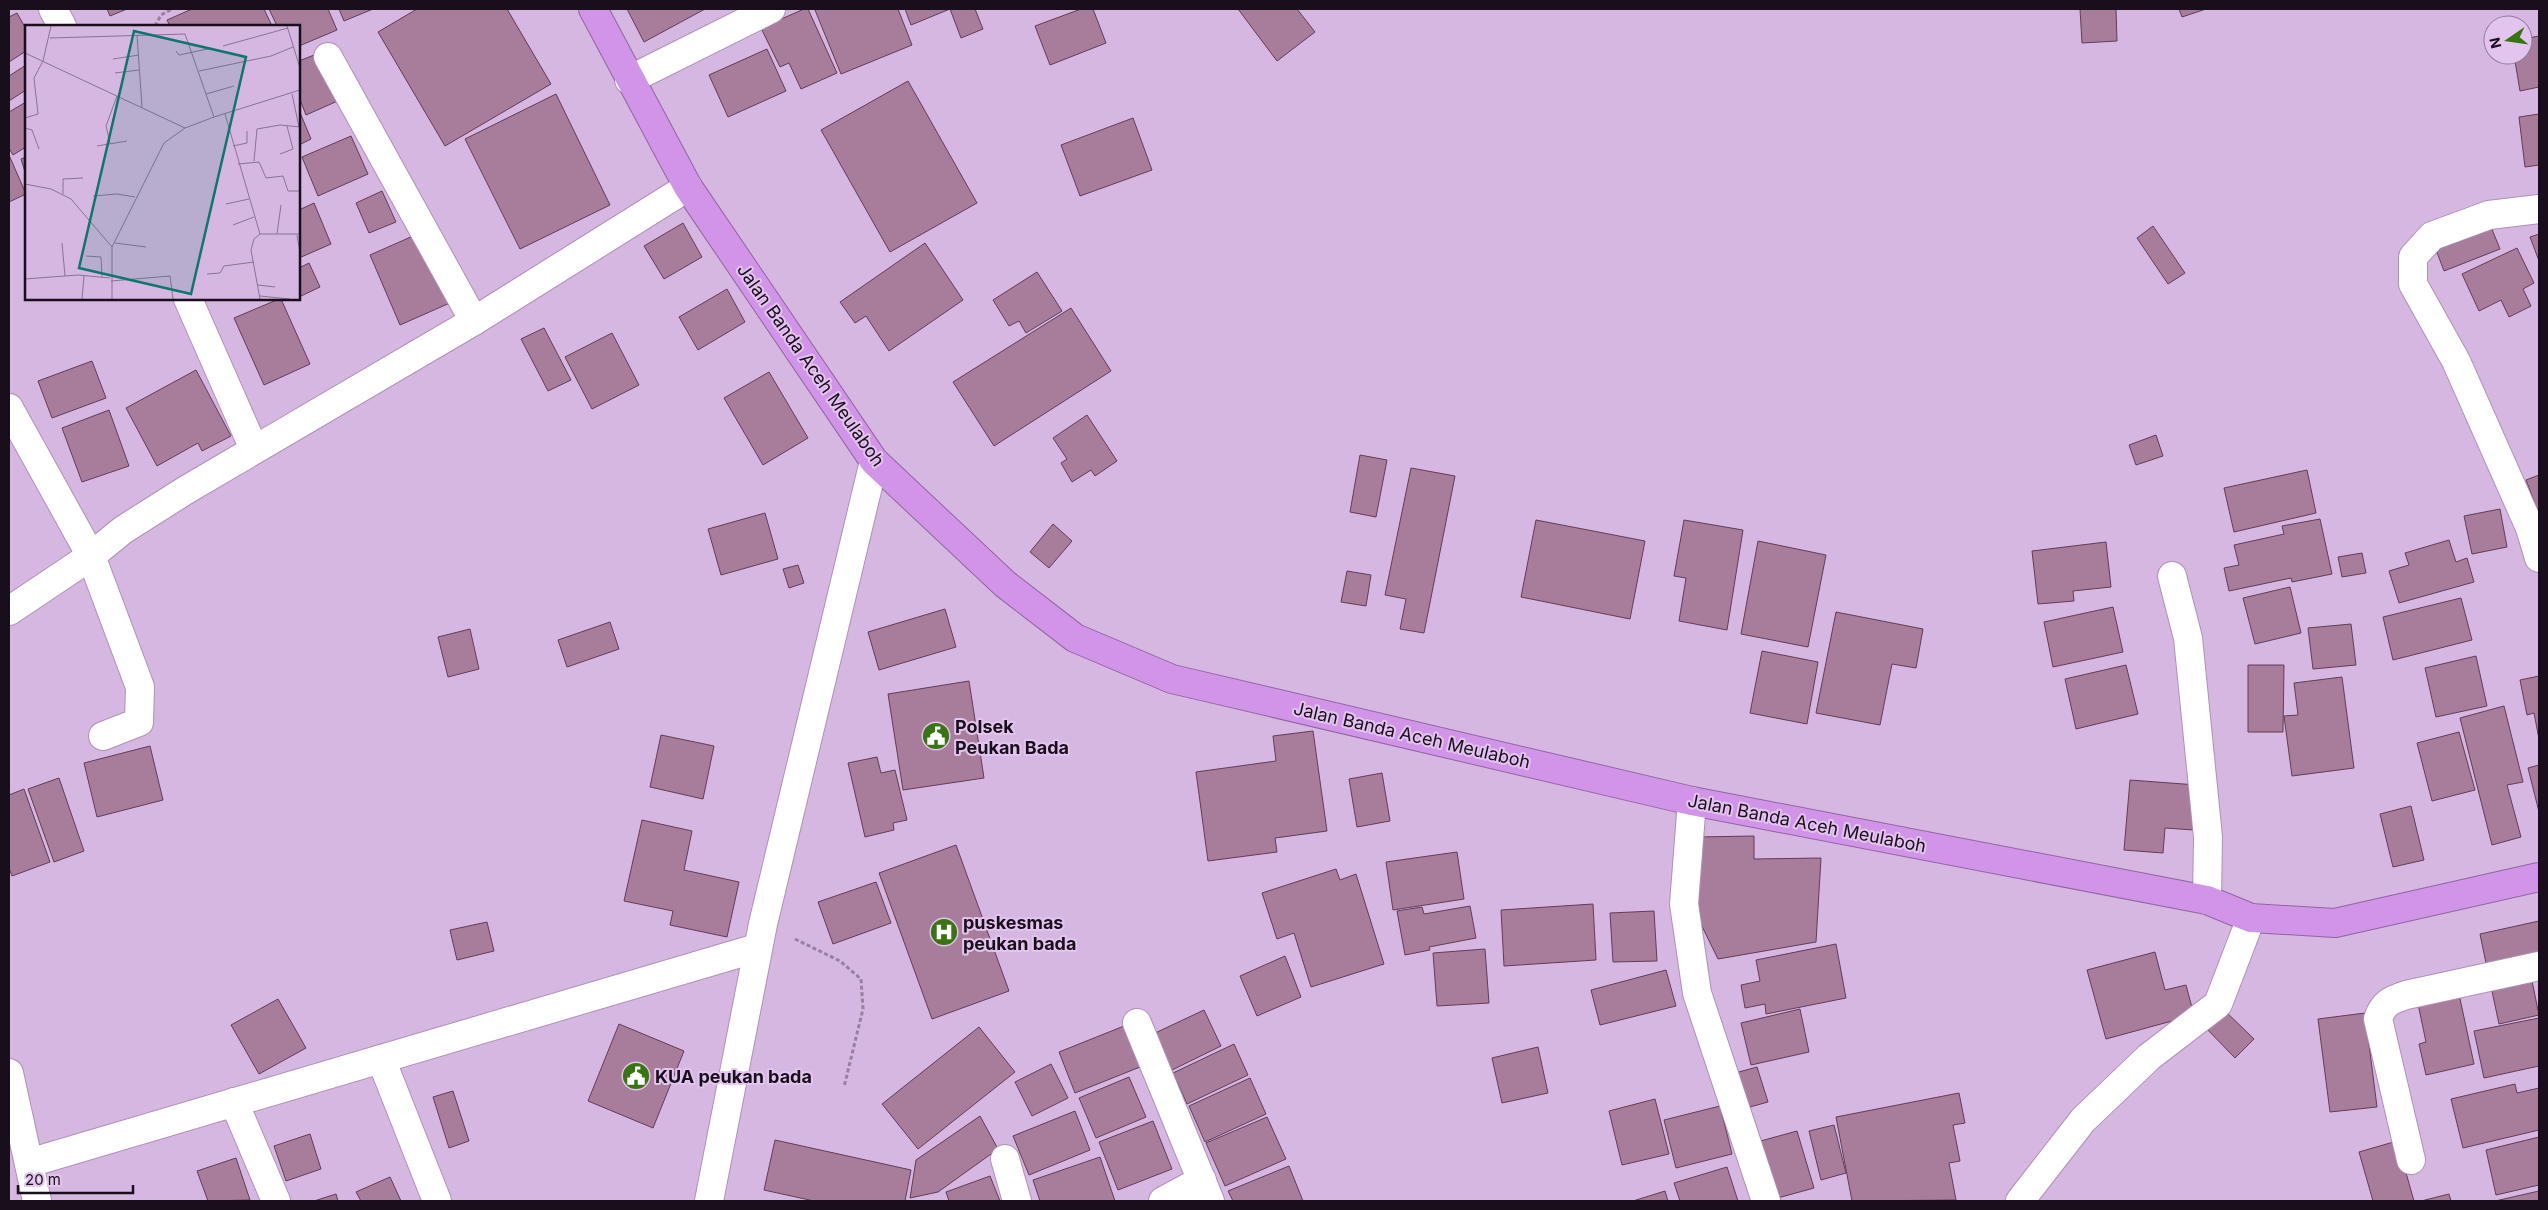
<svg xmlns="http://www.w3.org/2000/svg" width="2548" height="1210" font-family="Inter,sans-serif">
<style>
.building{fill:#a77d9b;stroke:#623c58}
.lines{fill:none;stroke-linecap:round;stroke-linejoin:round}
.minor-casing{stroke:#ae90b9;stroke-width:30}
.highway-casing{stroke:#9165a1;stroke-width:30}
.path{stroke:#9980a1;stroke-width:3;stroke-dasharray:4 2.5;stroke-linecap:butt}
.minor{stroke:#fff;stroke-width:28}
.highway{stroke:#d294e8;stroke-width:28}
.labels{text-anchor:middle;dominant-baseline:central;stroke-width:4;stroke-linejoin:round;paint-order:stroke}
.street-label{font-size:18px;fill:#190e1c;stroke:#e3c4ee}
.poi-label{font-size:18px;font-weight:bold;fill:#190e1c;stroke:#e3c4ee;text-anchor:start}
.inset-road{fill:none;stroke:#8a7392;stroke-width:1}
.view{fill:#0f766e;fill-opacity:0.15;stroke:#0f766e;stroke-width:2.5}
.inset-edge{fill:none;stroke:#190e1c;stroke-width:2.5}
</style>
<rect width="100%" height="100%" fill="#d6b7e1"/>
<g class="building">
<path d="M107,9H127L110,16Z"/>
<path d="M192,9H264L272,26H170L167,20Z"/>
<path d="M269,9H328L337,30L299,46V26H277Z"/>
<path d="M339,9H373L344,21Z"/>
<path d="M417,9H507L551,84L445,146L378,32Z"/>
<path d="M627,9H705L644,42Z"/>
<path d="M804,9H808L837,73L801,89L789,63L780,67L761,28Z"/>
<path d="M817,9H898L912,45L841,74L815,10Z"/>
<path d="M905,9H975L983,29L961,38L950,9L911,25Z"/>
<path d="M1081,9H1093L1106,43L1050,65L1035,26Z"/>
<path d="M1238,9H1297L1315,32L1277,61Z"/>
<path d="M2080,9H2116L2117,41L2082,43Z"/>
<path d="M2179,9H2206L2182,17Z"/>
<path d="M17,13L26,29V51L9,62V17Z"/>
<path d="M2539,36V87L2520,91L2514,55H2523V39Z"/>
<path d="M767,49L786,91L728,117L709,75Z"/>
<path d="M319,53L340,100L306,115L299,97V61Z"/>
<path d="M26,65V90L9,101V76Z"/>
<path d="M908,81L977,203L890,252L821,130Z"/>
<path d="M556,94L610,205L520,249L465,139Z"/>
<path d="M26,102V147L13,155L9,148V112Z"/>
<path d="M299,110L311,139L299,145Z"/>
<path d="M2539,114V165L2525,167L2519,117Z"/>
<path d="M1133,118L1152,170L1080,196L1061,145Z"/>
<path d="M351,136L368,174L318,196L302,157Z"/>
<path d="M9,155L26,194L9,202Z"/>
<path d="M26,157V175L21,159Z"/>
<path d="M382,191L396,222L369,233L356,203Z"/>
<path d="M314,203L331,244L299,258V210Z"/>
<path d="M2487,217L2500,249L2444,271L2432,239Z"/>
<path d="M683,223L702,257L664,279L644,246Z"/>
<path d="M2153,226L2185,273L2168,284L2137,238Z"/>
<path d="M422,232L452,302L400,325L370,255Z"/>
<path d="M2539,234V261L2530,237Z"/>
<path d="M925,243L963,300L889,351L866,316L855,323L840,302Z"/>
<path d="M2517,248L2534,283L2523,289L2531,306L2509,317L2501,300L2479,311L2462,274Z"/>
<path d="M309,263L320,287L299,297V268Z"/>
<path d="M1037,272L1062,311L1026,333L1019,321L1009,326L993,300Z"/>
<path d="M727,289L745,322L698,350L679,317Z"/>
<path d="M279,299H281L310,364L264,385L234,318Z"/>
<path d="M1071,308L1111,371L994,446L953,382Z"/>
<path d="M544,328L571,380L548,391L521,339Z"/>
<path d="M612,333L639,385L592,409L565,357Z"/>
<path d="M92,361L106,398L52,418L38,381Z"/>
<path d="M196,370L231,436L202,451L198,443L157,466L126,408Z"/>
<path d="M769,372L808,438L763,465L724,398Z"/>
<path d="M109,410L129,466L82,482L62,428Z"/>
<path d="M1087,415L1117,461L1095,476L1091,470L1072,482L1061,463L1067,459L1053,438Z"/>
<path d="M2156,435L2163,456L2136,465L2129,445Z"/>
<path d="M1360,455L1387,460L1376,517L1350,512Z"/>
<path d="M1411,468L1455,476L1424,633L1400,629L1406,599L1385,595Z"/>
<path d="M2307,470L2316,513L2234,532L2224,488Z"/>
<path d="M2539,475V514L2526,480Z"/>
<path d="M2500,509L2507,547L2472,554L2464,516Z"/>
<path d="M765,513L778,559L721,575L708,529Z"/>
<path d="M2320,519L2332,574L2292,582L2291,578L2229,591L2224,568L2239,565L2234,545L2284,534L2282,526Z"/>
<path d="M1536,520L1645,541L1630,619L1521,597Z"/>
<path d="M1684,520L1743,530L1727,630L1679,621L1686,578L1674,576Z"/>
<path d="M1053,524L1072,541L1049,568L1030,552Z"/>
<path d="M2449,540L2456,562L2467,558L2474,582L2399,603L2389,571L2409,565L2405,553Z"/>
<path d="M1758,541L1826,555L1808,647L1741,634Z"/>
<path d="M2106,542L2111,587L2073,591L2074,601L2038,604L2032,551Z"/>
<path d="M2362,553L2366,573L2342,577L2338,557Z"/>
<path d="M798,565L804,583L789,588L783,569Z"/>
<path d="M1347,571L1371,575L1366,606L1341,602Z"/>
<path d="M2290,587L2301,633L2255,644L2243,598Z"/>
<path d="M2461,598L2472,640L2393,660L2383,617Z"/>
<path d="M2113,607L2123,652L2053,667L2044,622Z"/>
<path d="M945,609L956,647L879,670L868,632Z"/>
<path d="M1836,612L1923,629L1916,668L1892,664L1880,725L1816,713Z"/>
<path d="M610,622L619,649L567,667L558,640Z"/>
<path d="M2351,624L2356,665L2313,669L2308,628Z"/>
<path d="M470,629L479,669L448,677L438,637Z"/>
<path d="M1762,651L1818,662L1807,724L1750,713Z"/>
<path d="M2476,656L2487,706L2436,717L2425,668Z"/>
<path d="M2126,665L2138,714L2076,729L2065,679Z"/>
<path d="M2248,665H2284L2283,732H2248Z"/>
<path d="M2539,676V739L2534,713L2527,715L2520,680Z"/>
<path d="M2342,677L2354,768L2292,776L2284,716L2298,715L2294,683Z"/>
<path d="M969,681L984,778L903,790L888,694Z"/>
<path d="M2504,706L2523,782L2507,785L2521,837L2492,845L2460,718Z"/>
<path d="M1313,731L1327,831L1275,838L1277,852L1208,861L1196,772L1276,761L1273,736Z"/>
<path d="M2459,732L2475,790L2432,801L2417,743Z"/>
<path d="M661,735L714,746L703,799L650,787Z"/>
<path d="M150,746L163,800L97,817L84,763Z"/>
<path d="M877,757L881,773L895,770L907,820L893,823L894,830L865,837L848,763Z"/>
<path d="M2539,765V812L2528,768Z"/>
<path d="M1382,773L1390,821L1357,827L1349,779Z"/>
<path d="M59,778L84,851L54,862L28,789Z"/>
<path d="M2130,780L2197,785L2194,830L2165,828L2163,853L2124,850Z"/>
<path d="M24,789L50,862L12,876L9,868V795Z"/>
<path d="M2411,806L2424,860L2393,867L2380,814Z"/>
<path d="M642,820L692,831L684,870L739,882L727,937L670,925L673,911L624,901Z"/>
<path d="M1754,836V859L1821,858L1816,942L1718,959L1697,916V837Z"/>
<path d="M956,845L1009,991L932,1019L879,873Z"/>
<path d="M1457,852L1464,899L1393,910L1386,862Z"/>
<path d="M1336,869L1340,880L1356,874L1384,964L1311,987L1294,933L1277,939L1262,893Z"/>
<path d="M876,882L891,923L833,944L818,902Z"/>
<path d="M1593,904L1596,960L1504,966L1501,910Z"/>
<path d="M1470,906L1476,938L1429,947L1430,950L1405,955L1397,911L1422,907L1424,914Z"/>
<path d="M1654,911L1657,961L1613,962L1610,913Z"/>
<path d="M2539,921V957L2487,968L2480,934Z"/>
<path d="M487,922L494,951L457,960L450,930Z"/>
<path d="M1836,944L1846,998L1766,1014L1765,1004L1745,1008L1741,985L1760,981L1756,960Z"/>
<path d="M1485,949L1489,1003L1437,1006L1433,953Z"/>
<path d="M2155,952L2165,990L2186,985L2194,1015L2106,1039L2087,970Z"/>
<path d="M1285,956L1301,997L1257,1016L1240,976Z"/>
<path d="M1666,970L1676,1006L1600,1025L1591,990Z"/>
<path d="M2532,981L2539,1015L2499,1024L2492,991Z"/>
<path d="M2459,994L2474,1064L2426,1075L2419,1044L2426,1042L2418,1004Z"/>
<path d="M278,999L306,1048L259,1074L231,1025Z"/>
<path d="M2222,1008L2254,1039L2235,1058L2204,1026Z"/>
<path d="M1800,1009L1809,1052L1751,1065L1741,1023Z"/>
<path d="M1204,1010L1221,1046L1170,1071L1153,1034Z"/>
<path d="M2365,1013L2377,1107L2330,1112L2318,1019Z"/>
<path d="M2539,1018V1066L2484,1078L2474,1031Z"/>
<path d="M619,1024L684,1051L653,1128L588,1101Z"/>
<path d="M1124,1026L1140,1067L1075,1093L1059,1052Z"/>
<path d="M979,1027L1015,1072L918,1149L882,1104Z"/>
<path d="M1234,1044L1248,1075L1187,1104L1173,1073Z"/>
<path d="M1538,1047L1548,1093L1502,1103L1492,1058Z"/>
<path d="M1051,1064L1068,1098L1032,1116L1015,1082Z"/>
<path d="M1757,1067L1768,1102L1739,1110L1728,1075Z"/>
<path d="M1129,1077L1146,1117L1096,1138L1079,1098Z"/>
<path d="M1250,1078L1266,1114L1205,1142L1189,1106Z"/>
<path d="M2515,1084L2517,1093L2539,1088V1130L2463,1148L2451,1099Z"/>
<path d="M453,1091L469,1141L449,1148L433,1097Z"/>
<path d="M1959,1093L1965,1123L1953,1125L1960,1161L1949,1163L1956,1200L1852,1201L1836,1117Z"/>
<path d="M1655,1099L1669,1154L1622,1165L1609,1111Z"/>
<path d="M1720,1106L1732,1154L1676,1168L1664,1120Z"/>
<path d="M1075,1111L1090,1150L1029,1175L1013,1136Z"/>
<path d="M980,1116L998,1149L938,1192L910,1198L916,1160Z"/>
<path d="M1267,1117L1286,1159L1225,1186L1206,1143Z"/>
<path d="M1153,1121L1172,1169L1118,1190L1099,1142Z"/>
<path d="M1834,1125L1846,1173L1821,1180L1809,1131Z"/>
<path d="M1797,1131L1814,1188L1774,1199L1757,1142Z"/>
<path d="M310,1134L321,1169L286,1181L274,1146Z"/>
<path d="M2539,1137V1185L2496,1195L2486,1150Z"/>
<path d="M775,1140L911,1170L905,1201H814L764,1190Z"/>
<path d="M2397,1141L2414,1201H2373L2359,1152Z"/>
<path d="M1100,1157L1115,1201H1040L1033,1180Z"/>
<path d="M236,1158L250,1200L208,1201L197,1171Z"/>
<path d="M1289,1166L1303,1201H1233L1228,1191Z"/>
<path d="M1727,1167L1738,1201H1680L1674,1183Z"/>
<path d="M990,1176L1000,1201H949L946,1192Z"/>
<path d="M390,1177L401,1201H361L356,1192Z"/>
<path d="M1665,1191L1668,1201H1633Z"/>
<path d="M2539,1191V1201H2495Z"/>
<path d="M336,1194L338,1201H314Z"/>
<path d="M2449,1194L2451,1201H2421Z"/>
</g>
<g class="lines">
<defs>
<g id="minor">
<path d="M53,9L62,26"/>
<path d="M328,57L474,321"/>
<path d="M629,80L771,9"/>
<path d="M2539,209L2489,215L2432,236L2413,257V284L2456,361L2530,528L2539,558"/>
<path d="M188,299L254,449"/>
<path d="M9,408L91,556L140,687L139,722L103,736"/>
<path d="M2172,576L2188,638L2208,837L2207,900"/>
<path d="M9,611L91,556L123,530L186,490L474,321L688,187"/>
<path d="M1692,801L1684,904L1697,993L1766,1201"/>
<path d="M1137,1023L1210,1201"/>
<path d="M381,1059L437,1201"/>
<path d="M9,1073L37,1201"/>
<path d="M234,1102L276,1201"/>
<path d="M1005,1159L1017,1201"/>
<path d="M2411,1160L2378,1019C2383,1003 2391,1000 2406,995L2539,966"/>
<path d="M29,1163L757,948"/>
<path d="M709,1201L763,924L874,461"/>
<path d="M1163,1201L1202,1180"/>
<path d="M2020,1201L2083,1120L2149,1057L2218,1004L2251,918"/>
</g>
<path id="highway" d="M593,9L688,187L874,461L1005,584L1075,638L1172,679L1692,801L2207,900L2251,918L2335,923L2539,877"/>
</defs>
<use href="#minor" class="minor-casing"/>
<use href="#highway" class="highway-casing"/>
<g class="path">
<path d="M155,26L161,15L172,9"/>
<path d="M795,939L840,961L861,979L863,1009L844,1087"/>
</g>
<use href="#minor" class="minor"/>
<use href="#highway" class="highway"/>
</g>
<defs>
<symbol id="civic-disc" viewBox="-11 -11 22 22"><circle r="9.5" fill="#36750f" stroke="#e3c4ee"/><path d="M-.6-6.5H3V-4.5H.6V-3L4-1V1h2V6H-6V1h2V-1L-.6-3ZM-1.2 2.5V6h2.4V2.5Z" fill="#fff"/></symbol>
<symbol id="hospital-disc" viewBox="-11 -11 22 22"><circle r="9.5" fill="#36750f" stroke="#e3c4ee"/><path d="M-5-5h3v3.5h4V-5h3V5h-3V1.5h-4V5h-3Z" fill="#fff"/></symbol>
</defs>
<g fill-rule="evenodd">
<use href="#civic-disc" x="920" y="720" width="32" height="32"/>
<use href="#hospital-disc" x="928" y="916" width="32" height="32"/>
<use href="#civic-disc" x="620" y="1060" width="32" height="32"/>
</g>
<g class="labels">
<g class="street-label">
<text transform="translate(811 365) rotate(55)">Jalan Banda Aceh Meulaboh</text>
<text transform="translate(1412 735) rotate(13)">Jalan Banda Aceh Meulaboh</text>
<text transform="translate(1807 823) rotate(11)">Jalan Banda Aceh Meulaboh</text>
</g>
<g class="poi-label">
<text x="955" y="726">Polsek<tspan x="955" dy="21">Peukan Bada</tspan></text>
<text x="963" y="922">puskesmas<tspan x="963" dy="21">peukan bada</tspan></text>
<text x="655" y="1076">KUA peukan bada</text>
</g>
</g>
<g transform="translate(25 25)">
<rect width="275" height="275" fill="#d6b7e1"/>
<path class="inset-road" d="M262,1L275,43M112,10L117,82M25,13L160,9L189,92M198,21L263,3M151,26L154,30L187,23M0,28L160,103M88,34L114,30M174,46L246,31L268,22M90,48L114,45M181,69L209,61M267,69L274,102M200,89L235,209M0,93L13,89L9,53L18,36L26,1M0,103L7,105L14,124M85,118L81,101L92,71M72,121L102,116M208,121L222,118V106M255,129L268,124L262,101M229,136L232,104L255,100L275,102M213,139L234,137L241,153L258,151L263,166H275M0,159L26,164L46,174L87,222M38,169V154L58,153M68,171L92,169L110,172M201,179L224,174M208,200L229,192M252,209L256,180M272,210L275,227M37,218L40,251M90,218L121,222M61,231L76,232L77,252M182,249L195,248L199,241L229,237M0,254L53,250L85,253M86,256L145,251L148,274M233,260L250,262M235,271L265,274M57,274L59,251M87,274V222L139,118L160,103L189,92L275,65M235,274L226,225L229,214L235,209H275"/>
<path class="view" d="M109,6L221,32L166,269L54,243Z"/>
<rect width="275" height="275" class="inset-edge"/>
</g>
<rect width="2548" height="1210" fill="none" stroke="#190e1c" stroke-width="20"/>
<g transform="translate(2508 40) rotate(257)"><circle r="24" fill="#e3c4ee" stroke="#927b9a"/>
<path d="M0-4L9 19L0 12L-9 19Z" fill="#36750f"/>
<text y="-8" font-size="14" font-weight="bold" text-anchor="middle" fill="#190e1c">N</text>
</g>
<path d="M18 1185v8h115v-8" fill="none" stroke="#190e1c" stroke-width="2.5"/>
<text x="25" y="1185" font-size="15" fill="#190e1c" stroke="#e3c4ee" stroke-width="4" paint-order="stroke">20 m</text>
</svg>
